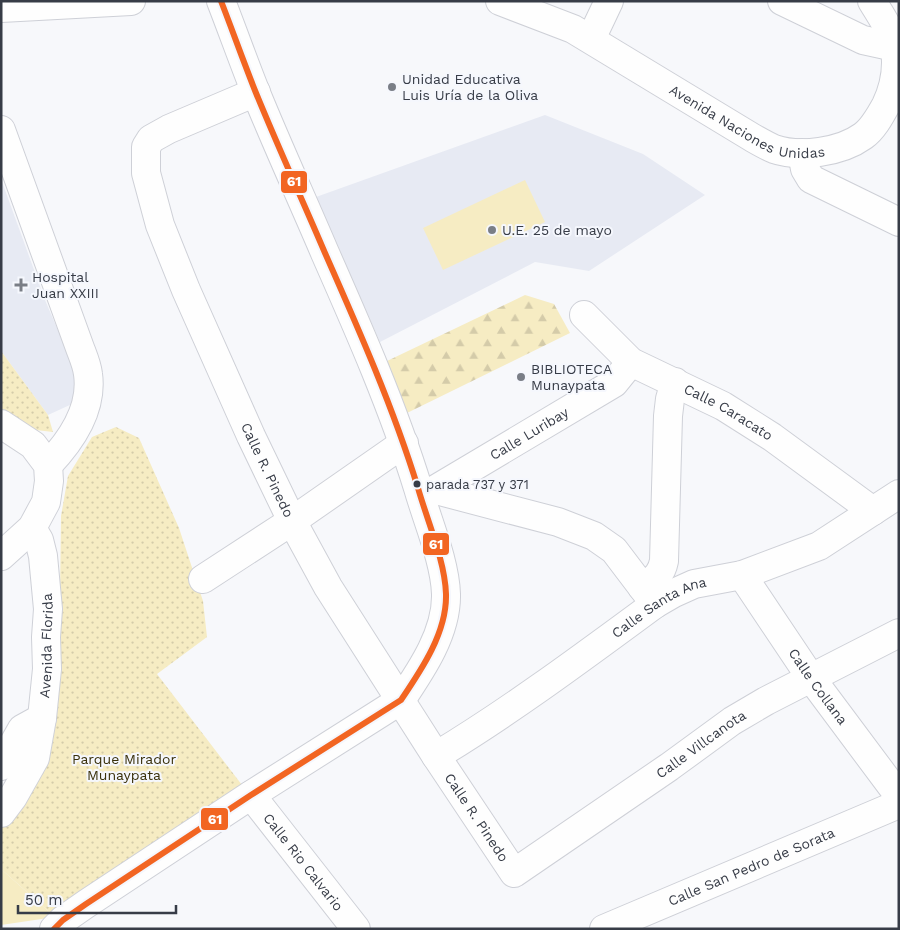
<svg xmlns="http://www.w3.org/2000/svg" width="900" height="930" font-family="'Work Sans',sans-serif">
<style>
.built{fill:#e7eaf3}
.grass{fill:#f6ecc3}
.forest{fill:url(#forest-firs)}
.park{fill:url(#park-dots)}
.lines{fill:none;stroke-linecap:round;stroke-linejoin:round}
.minor-casing{stroke:#ced0d7;stroke-width:30}
.minor{stroke:#fefefe;stroke-width:28}
.bus-1-casing{stroke:#f5f7fd;stroke-width:10}
.bus-1{stroke:#f26522;stroke-width:6}
.poi-dot{fill:#7a7e86;stroke:#f5f7fd;stroke-width:2}
.bus-dot{fill:#373c47;stroke:#f5f7fd;stroke-width:2}
.labels{text-anchor:middle;dominant-baseline:central;stroke-width:4;stroke-linejoin:round;paint-order:stroke}
.bus-label{font-size:13px;fill:#373c47;stroke:#f5f7fd;text-anchor:start}
.poi-label{font-size:14px;fill:#373c47;stroke:#f5f7fd;text-anchor:start}
.street-label{font-size:14px;fill:#373c47;stroke:#f5f7fd}
.park-label{font-size:14px;fill:#3a310b;stroke:#f5f7fd}
.line-badge{stroke:#f5f7fd;stroke-width:2}
.badge-label{font-size:14px;text-anchor:middle;font-weight:bold;fill:#fff}
</style>
<defs>
<pattern id="forest-firs" width="22" height="20" patternUnits="userSpaceOnUse" patternTransform="scale(1.25)"><rect width="22" height="20" fill="#f6ecc3"/><path d="M5 1l3.5 6h-7zM16 11l3.5 6h-7z" fill="#d4cba9"/></pattern>
<pattern id="park-dots" width="8" height="8" patternUnits="userSpaceOnUse" patternTransform="scale(1.25)"><rect width="8" height="8" fill="#f6ecc3"/><path d="M2 2h.1M6 6h.1" fill="none" stroke="#d4cba9" stroke-width="1.8" stroke-linecap="round"/></pattern>
</defs>
<rect width="100%" height="100%" fill="#f7f8fb"/>
<g class="built">
<path d="M545,115L643,154L705,195L589,271L535,262L380,342L316,197Z"/>
<path d="M1,179L45,300L83,389L72,404L48,415L1,351Z"/>
</g>
<g class="grass">
<path d="M525,180L545,222L443,270L423,228Z"/>
<path d="M1,869L55,917L1,925Z"/>
</g>
<path class="forest" d="M525,295L554,304L570,333L407,413L385,362Z"/>
<g class="park">
<path d="M1,351L48,415L53,432L27,429L1,411Z"/>
<path d="M116,427L139,438L179,528L203,601L207,637L157,674L242,785L55,917L1,869V810L59,675L61,516L68,476L92,437Z"/>
</g>
<g class="lines">
<defs>
<g id="minor">
<path id="s1" d="M500,1L573,29L753,138C760,142 767,146 774,149C800,158 841,152 863,136C873,129 880,116 886,105C894,88 898,69 895,49C892,31 881,16 872,1"/>
<path d="M782,1L863,40L895,47"/>
<path d="M1,8L131,1"/>
<path d="M591,39L609,1"/>
<path id="s2" d="M256,92L169,129L151,139L146,147V173L160,225L186,290L251,436L292,521L328,587L436,756L514,873L669,767L732,721L766,701L899,633"/>
<path d="M1,130L80,348C83,356 87,365 88,374C93,409 71,441 48,465"/>
<path d="M802,153L805,169L811,179L899,222"/>
<path id="s3" d="M584,315L631,362L723,406L772,437L873,511"/>
<path d="M1,424L33,445L48,465L49,481L46,502L32,528L1,556"/>
<path d="M436,490L558,522L594,536L614,550L655,604"/>
<path id="s4" d="M426,495L614,383L631,362"/>
<path id="s5" d="M742,575L811,678L899,796"/>
<path d="M203,579L292,521L404,443"/>
<path d="M642,587C654,579 661,576 664,561L668,416L670,399L675,382"/>
<path id="s6" d="M436,756C512,710 583,657 655,604L674,593L694,584L742,575L819,546L899,494"/>
<path d="M1,766L22,729L42,718"/>
<path id="s7" d="M251,795L356,929"/>
<path id="s8" d="M1,813L13,797L35,758L42,718L47,669L46,637L48,609L43,556L39,540L32,528"/>
<path d="M54,929L63,920L86,904L251,795L401,700C422,669 447,632 446,594C445,561 427,520 418,488C393,407 359,330 325,253C302,199 278,147 256,93C244,63 233,32 221,1"/>
<path id="s9" d="M604,929L899,804"/>
</g>
</defs>
<use href="#minor" class="minor-casing"/>
<use href="#minor" class="minor"/>
<defs>
<path id="bus-1" d="M54,929L63,920L86,904L251,795L401,700C422,669 447,632 446,594C445,561 427,520 418,488C393,407 359,330 325,253C302,199 278,147 256,93C244,63 233,32 221,1"/>
</defs>
<use href="#bus-1" class="bus-1-casing"/>
<use href="#bus-1" class="bus-1"/>
</g>
<g class="poi-dot">
<circle cx="392" cy="87" r="5"/>
<circle cx="492" cy="230" r="5"/>
<path d="M18.5 277.5h5v5h5v5h-5v5h-5v-5h-5v-5h5z"/>
<circle cx="521" cy="377" r="5"/>
</g>
<circle class="bus-dot" cx="417" cy="484" r="4.5"/>
<g class="labels">
<g class="bus-label">
<text x="426" y="484">parada 737 y 371</text>
</g>
<g class="poi-label">
<text x="402" y="79">Unidad Educativa<tspan x="402" dy="16">Luis Uría de la Oliva</tspan></text>
<text x="502" y="230">U.E. 25 de mayo</text>
<text x="32" y="277">Hospital<tspan x="32" dy="16">Juan XXIII</tspan></text>
<text x="531" y="369">BIBLIOTECA<tspan x="531" dy="16">Munaypata</tspan></text>
</g>
<g class="street-label">
<text stroke="none"><textPath href="#s1" startOffset="278">Avenida Naciones Unidas</textPath></text>
<text stroke="none"><textPath href="#s3" startOffset="176">Calle Caracato</textPath></text>
<text stroke="none"><textPath href="#s4" startOffset="120">Calle Luribay</textPath></text>
<text stroke="none"><textPath href="#s2" startOffset="472">Calle R. Pinedo</textPath></text>
<text stroke="none"><textPath href="#s6" startOffset="269">Calle Santa Ana</textPath></text>
<text stroke="none"><textPath href="#s8" startOffset="178">Avenida Florida</textPath></text>
<text stroke="none"><textPath href="#s5" startOffset="135">Calle Collana</textPath></text>
<text stroke="none"><textPath href="#s2" startOffset="1172">Calle Villcanota</textPath></text>
<text stroke="none"><textPath href="#s2" startOffset="878">Calle R. Pinedo</textPath></text>
<text stroke="none"><textPath href="#s7" startOffset="85">Calle Rio Calvario</textPath></text>
<text stroke="none"><textPath href="#s9" startOffset="160">Calle San Pedro de Sorata</textPath></text>
</g>
<g class="park-label">
<text x="124" y="759">Parque Mirador<tspan x="124" dy="16">Munaypata</tspan></text>
</g>
</g>
<g class="line-badge">
<rect x="280" y="170" width="28" height="24" rx="5" fill="#f26522"/>
<rect x="422" y="532" width="28" height="24" rx="5" fill="#f26522"/>
<rect x="200" y="807" width="29" height="24" rx="5" fill="#f26522"/>
</g>
<g class="badge-label">
<text x="294" y="186">61</text>
<text x="436" y="549">61</text>
<text x="215" y="824">61</text>
</g>
<rect width="900" height="930" fill="none" stroke="#373c47" stroke-width="5"/>
<path d="M18 905v8h158v-8" fill="none" stroke="#373c47" stroke-width="2.5"/>
<text x="25" y="905" font-size="15" fill="#373c47" stroke="#f5f7fd" stroke-width="4" paint-order="stroke">50 m</text>
</svg>
